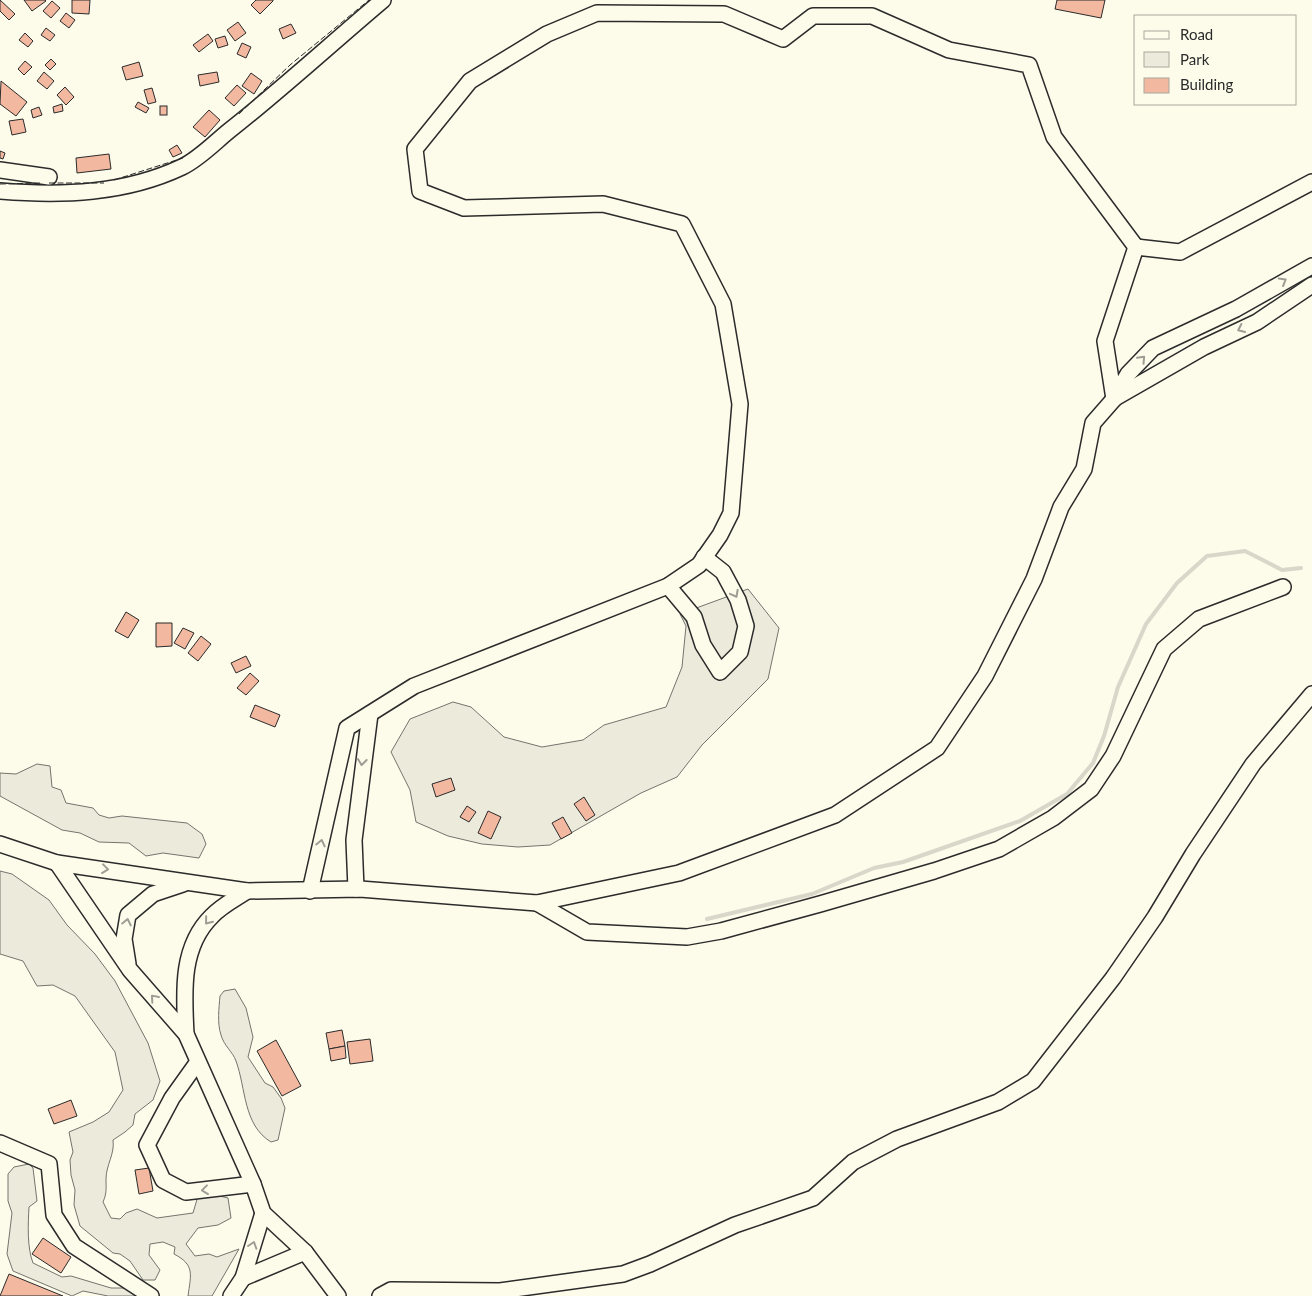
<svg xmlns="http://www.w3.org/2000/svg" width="1312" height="1296" font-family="Lato,sans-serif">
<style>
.green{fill:#ecebdb;stroke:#74746e}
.parking{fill:#eceadb;stroke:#74746e}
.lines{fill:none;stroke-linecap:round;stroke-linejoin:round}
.stream{stroke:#d8d7c9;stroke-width:4}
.building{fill:#f2b8a0;stroke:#2b2b2b}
.minor-casing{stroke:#2b2b2b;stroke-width:18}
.minor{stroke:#fdfbea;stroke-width:15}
.fence{stroke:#2b2b2b;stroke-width:1;stroke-dasharray:6 2.5;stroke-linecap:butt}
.oneway{stroke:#9e9d94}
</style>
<rect width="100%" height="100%" fill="#fdfbea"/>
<g class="green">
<path d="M37,764L50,766L52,787L61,790L66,803L93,808L99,815L109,818L122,816L187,823L202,834L206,844L199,858L163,853L146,856L129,843L99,842L80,833L62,830L0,796V773L16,774Z"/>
<path d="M0,871L12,874L49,900L67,925L95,954L115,981L148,1043L160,1081L153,1100L135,1114L133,1125L125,1132L113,1140C115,1154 106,1165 106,1179C106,1188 107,1193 103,1202L111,1218L120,1219L126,1213L137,1209L157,1218L193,1213L198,1196L207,1193L228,1198L231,1218L218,1225L198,1228L186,1244L195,1256L209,1254L217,1257L239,1249L212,1296H188C191,1274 195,1265 174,1254L175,1247L163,1242L150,1244L149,1255L160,1270L155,1280H143L130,1261L120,1254L113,1253L80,1226L74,1205L75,1190L71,1175L70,1160L73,1152L69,1132L93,1122L109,1112L123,1090L115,1052L75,996L53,985L37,986L23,961L0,954Z"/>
<path d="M235,989L246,1008L253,1037L248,1057L265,1083L273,1087L281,1098L285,1108L278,1140L271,1142C243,1125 246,1088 236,1061C233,1052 224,1046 221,1035C217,1023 219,1008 220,996L224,991Z"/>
<path d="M29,1164L33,1168L37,1201L29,1207C28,1224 27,1248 33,1263L62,1277L71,1276L111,1288H125L141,1296H108L83,1291L72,1296L13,1271L7,1254L12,1213L8,1201V1174L14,1167Z"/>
</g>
<path class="parking" d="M748,589L779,628L768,679L702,745L677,777L641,793L550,845L518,847L482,844L448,836L416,822L410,790L391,752L410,719L453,702L471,707L504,737L542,747L583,740L604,725L666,707L682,667L686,626L680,614Z"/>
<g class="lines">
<path class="stream" d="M707,919L812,894L874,868L903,862L1020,821L1067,794L1093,763L1104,736L1118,687L1146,624L1177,583L1207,556L1245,551L1282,570L1301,568"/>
</g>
<g class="building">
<path d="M0,0L15,14L9,20L0,11Z"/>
<path d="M24,0H45L46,1L32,11Z"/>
<path d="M72,0H90L89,14L72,13Z"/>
<path d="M256,0H273V1L260,14L251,5Z"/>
<path d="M1057,0H1105L1101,18L1055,9Z"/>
<path d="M52,1L60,8L51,18L43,11Z"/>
<path d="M66,13L75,20L69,28L60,21Z"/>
<path d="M238,22L246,33L235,41L227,30Z"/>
<path d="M291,24L296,33L283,39L279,29Z"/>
<path d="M46,28L55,35L50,41L41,35Z"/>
<path d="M25,33L33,41L28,47L19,40Z"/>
<path d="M208,34L213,41L199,52L193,45Z"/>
<path d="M225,36L228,45L218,48L215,39Z"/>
<path d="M242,43L251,47L246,58L237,54Z"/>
<path d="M51,59L56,64L50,70L45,65Z"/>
<path d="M25,61L32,67L24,75L18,69Z"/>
<path d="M139,62L143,76L126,80L122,67Z"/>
<path d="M44,72L54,81L47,89L37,81Z"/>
<path d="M217,72L219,82L200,86L198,75Z"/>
<path d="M251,73L262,81L254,94L242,86Z"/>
<path d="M1,81L27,102L16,116L0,104Z"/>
<path d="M237,85L246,93L234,106L225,98Z"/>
<path d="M65,87L74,97L66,105L57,95Z"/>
<path d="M152,88L156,102L148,104L144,90Z"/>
<path d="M138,102L149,108L146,113L135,107Z"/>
<path d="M62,104L63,111L54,113L53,107Z"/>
<rect x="160" y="106" width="7" height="9"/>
<path d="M39,107L42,115L33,118L31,110Z"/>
<path d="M209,110L220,120L205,137L193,127Z"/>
<path d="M23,119L26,132L12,135L9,121Z"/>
<path d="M177,145L182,153L173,157L169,150Z"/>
<path d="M0,151L5,153L3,159L0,158Z"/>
<path d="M109,154L111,169L77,173L76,158Z"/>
<path d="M126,612L139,620L128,638L115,631Z"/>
<path d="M156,623H172V646L156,647Z"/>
<path d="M183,628L194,633L185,649L174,643Z"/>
<path d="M201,636L211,644L198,661L188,653Z"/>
<path d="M246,656L251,666L236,673L231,663Z"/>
<path d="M250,673L259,681L246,695L237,688Z"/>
<path d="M255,705L280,715L275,727L250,717Z"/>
<path d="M451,778L455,790L436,797L432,784Z"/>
<path d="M584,797L595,815L586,821L574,804Z"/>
<path d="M467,806L476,812L469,822L460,817Z"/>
<path d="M488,811L501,817L491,839L478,833Z"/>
<path d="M563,817L572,833L561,839L552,823Z"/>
<path d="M342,1030L345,1046L329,1049L326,1033Z"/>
<path d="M370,1039L373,1061L350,1064L347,1042Z"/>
<path d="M276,1040L301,1086L282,1096L257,1051Z"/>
<path d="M345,1046L346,1058L331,1061L329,1049Z"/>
<path d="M71,1100L77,1116L54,1124L48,1109Z"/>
<path d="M149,1168L153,1191L139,1194L135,1170Z"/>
<path d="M43,1238L71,1257L61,1273L32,1254Z"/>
<path d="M9,1274L63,1296H0Z"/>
</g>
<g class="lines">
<defs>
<g id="minor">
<path d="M0,170L49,177"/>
<path d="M0,191C62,196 125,194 182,167C199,159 215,142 230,130C282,89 332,43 383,0"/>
<path d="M1115,398L1204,347L1257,322L1312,285"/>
<path d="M1114,399L1105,341L1136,247L1180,252L1312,182"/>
<path d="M668,586L694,617L703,645L720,672L740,652L746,626L738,600L723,572L704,557"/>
<path d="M0,844L57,863L247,891L360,889L537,903L679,873L835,815L937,748L985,676L1034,579L1061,507L1084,469L1093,423L1114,399L1128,374L1153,348L1236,309L1312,266"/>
<path d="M57,863L130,970L186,1034L253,1184L263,1213L305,1252L338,1296"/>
<path d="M356,889L354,840L370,714"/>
<path d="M310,891L347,728L414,686L668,586L699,565L720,535L731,513L740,404L723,304L682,224L603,204L464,208L420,191L415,149L470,81L547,34L597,13L724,14L783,39L813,16H872L949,50L1029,65L1054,137L1136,247"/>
<path d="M537,903L587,932L687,937L721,931L820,904L934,871L999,849L1053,818L1091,789L1113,756L1164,649L1199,619L1283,587"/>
<path d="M128,964L124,939L128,915L153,894L183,884"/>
<path d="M186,1034C184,994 180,947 212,916C221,906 235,899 247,891"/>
<path d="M197,1063L172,1098L147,1145L163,1180L186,1192L253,1184"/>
<path d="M0,1143L49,1164L54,1215L74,1246L151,1296"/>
<path d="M243,1278L305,1252"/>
<path d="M231,1296L243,1278L263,1213"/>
<path d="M380,1296L391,1290L500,1291L623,1274L650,1264L735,1225L813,1198L853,1162L897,1139L998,1102L1033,1081L1113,978L1155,917L1193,854L1253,764L1312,694"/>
</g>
</defs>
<use href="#minor" class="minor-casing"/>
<use href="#minor" class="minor"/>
<g class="fence">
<path d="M239,114L290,65L369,0"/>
<path d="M114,180L183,158"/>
<path d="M49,183H104"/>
<path d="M0,184L41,183"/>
</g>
</g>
<defs><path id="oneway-chevron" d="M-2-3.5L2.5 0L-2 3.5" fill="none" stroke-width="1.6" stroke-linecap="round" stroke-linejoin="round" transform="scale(1.25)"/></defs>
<g class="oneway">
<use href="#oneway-chevron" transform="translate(1283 281) rotate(-30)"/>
<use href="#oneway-chevron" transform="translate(1241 329) rotate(155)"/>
<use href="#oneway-chevron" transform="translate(1142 359) rotate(-47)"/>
<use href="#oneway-chevron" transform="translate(735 594) rotate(62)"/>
<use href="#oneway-chevron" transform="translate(362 762) rotate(96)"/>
<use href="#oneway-chevron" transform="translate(321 843) rotate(-77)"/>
<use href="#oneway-chevron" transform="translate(105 869) rotate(7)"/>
<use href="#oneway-chevron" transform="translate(208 921) rotate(129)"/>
<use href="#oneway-chevron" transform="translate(127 922) rotate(-78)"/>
<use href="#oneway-chevron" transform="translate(154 998) rotate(-131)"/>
<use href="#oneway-chevron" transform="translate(205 1190) rotate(173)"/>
<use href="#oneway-chevron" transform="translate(253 1245) rotate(-72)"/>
</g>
<rect x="1134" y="15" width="162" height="90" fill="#fdfbea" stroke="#a9a89e"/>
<rect x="1144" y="31" width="25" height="8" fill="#fdfbea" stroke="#a9a89e"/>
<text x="1180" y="40" font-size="15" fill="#2b2b2b">Road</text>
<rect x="1144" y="52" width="25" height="15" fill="#ecebdb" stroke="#a9a89e"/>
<text x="1180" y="65" font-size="15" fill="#2b2b2b">Park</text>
<rect x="1144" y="78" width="25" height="15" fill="#f2b8a0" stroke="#a9a89e"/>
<text x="1180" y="90" font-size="15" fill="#2b2b2b">Building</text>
</svg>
